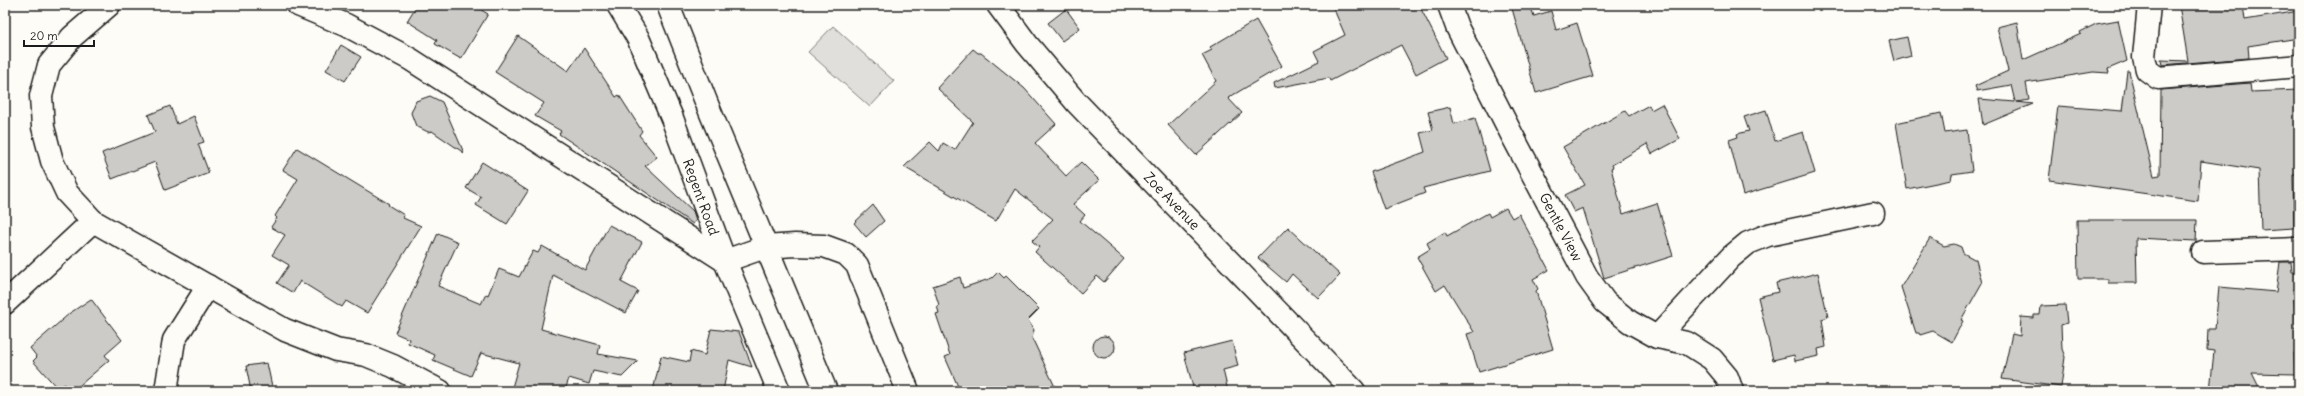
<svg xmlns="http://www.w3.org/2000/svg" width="2304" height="396" font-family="Delius,sans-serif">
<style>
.green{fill:#e0dfdb;stroke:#7e7e7c}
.building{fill:#cccbc8;stroke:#1c1c1c}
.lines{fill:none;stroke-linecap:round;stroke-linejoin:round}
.street-casing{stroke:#1c1c1c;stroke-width:25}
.primary-casing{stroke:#1c1c1c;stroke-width:25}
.street{stroke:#fdfcf7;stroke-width:22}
.primary{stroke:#fdfcf7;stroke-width:22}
.labels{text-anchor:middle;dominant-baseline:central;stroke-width:3.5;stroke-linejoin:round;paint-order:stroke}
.street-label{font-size:14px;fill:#1c1c1c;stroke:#fdfcf7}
</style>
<rect width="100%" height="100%" fill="#fdfcf7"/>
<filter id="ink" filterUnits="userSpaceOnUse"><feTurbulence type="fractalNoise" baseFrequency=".025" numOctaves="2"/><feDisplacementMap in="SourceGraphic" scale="8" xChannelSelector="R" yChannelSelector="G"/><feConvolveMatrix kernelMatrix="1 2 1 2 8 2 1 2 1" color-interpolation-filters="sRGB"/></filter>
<g filter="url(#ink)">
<path class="green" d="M833,26L894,81L870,107L808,52Z"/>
<g class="building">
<path d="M417,5H473L488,14L461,59L435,44L437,40L407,21Z"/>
<path d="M1332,5H1419L1446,58L1416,74L1401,45L1330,81L1329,78L1275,88L1274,83L1319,61L1314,51L1345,35Z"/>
<path d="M1511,5H1530L1534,16L1551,11L1556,30L1577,23L1593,76L1536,93Z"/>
<path d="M2179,5H2243L2245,20L2299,11V38L2248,46L2249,58L2162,65L2161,60L2188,61Z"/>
<path d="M1066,9L1080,28L1062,41L1048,23Z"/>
<path d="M1256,20L1282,66L1228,98L1242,113L1196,155L1168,125L1216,81L1202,55L1212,50L1210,47Z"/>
<path d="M2118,20L2127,61L2108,69L2109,73L2093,72L2026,83L2029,100L2017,102L2033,104L1983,125L1979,99L2015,102L2011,85L1977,91L1975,86L2008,71L1997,27L2017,22L2023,60L2081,34L2080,32L2096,24Z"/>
<path d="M518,36L568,71L584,48L616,97L619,95L642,131L639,135L657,157L645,166L693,211L696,220L693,224L559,134L561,131L535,116L544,103L495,72Z"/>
<path d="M1907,37L1911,56L1894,61L1889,41Z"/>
<path d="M341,45L361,57L345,81L326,70Z"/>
<path d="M973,49L978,53H981L1024,88L1056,124L1035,143L1066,176L1081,162L1099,180L1073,204L1085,215L1080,221L1124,259L1104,282L1097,276L1081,293L1035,252L1039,247L1032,241L1053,219L1015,189L996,221L904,167L930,142L939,151L943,143L955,150L973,122L937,88Z"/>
<path d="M2127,71H2129L2154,176L2160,175L2161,90L2250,83L2251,92L2299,90V175H2293L2294,228L2261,230L2259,170L2201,161L2198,201L2049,180L2058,106L2122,111Z"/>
<path d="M430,96L442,102L464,153L432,131L428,132L416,126L411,113L416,101Z"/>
<path d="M1662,104L1680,139L1652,154L1647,144L1612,165L1613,167L1611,168L1623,214L1657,203L1673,256L1604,278L1583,208L1574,212L1565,195L1585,185L1563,147L1625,111L1629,116L1649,105L1651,110Z"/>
<path d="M170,106L177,124L194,116L204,142L198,144L209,173L165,190L155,162L112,179L102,153L155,132L148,115Z"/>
<path d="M1450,107L1454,124L1475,118L1490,171L1423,188L1425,193L1384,209L1371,172L1425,152L1420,133L1433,130L1428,112Z"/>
<path d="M1766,110L1775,141L1803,132L1815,173L1743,195L1729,140L1738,137L1737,134L1749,131L1744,117Z"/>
<path d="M1941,113L1945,133L1967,130L1972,171L1952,174L1951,180L1907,189L1896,123Z"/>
<path d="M297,148L389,204L388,205L404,215L403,218L421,226L367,313L346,301L342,307L300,281L293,293L277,283L289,265L272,255L285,235L271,227L277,218L275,216L298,179L283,170Z"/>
<path d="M482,162L528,191L507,224L476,205L481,197L466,188Z"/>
<path d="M873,205L884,221L866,237L854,223Z"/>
<path d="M1506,208L1512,218L1519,214L1549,270L1533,279L1538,289L1536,291L1553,349L1479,372L1467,334L1474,332L1445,285L1436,291L1417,257L1430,249L1427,243L1445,232L1447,236L1488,213L1490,217Z"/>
<path d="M2077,220H2197L2196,241L2136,238L2137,283H2108V279H2078Z"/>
<path d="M609,225L642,242L621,282L638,291L626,313L553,275L541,329L600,345L598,354L638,361L622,377L593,371L589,384L569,378L565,391H511L519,363L481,353L471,376L433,360L435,355L408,343L409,339L395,333L438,233L458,242L438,286L481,304L486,294L488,295L499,269L519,277L533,251L538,253L542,246L585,270Z"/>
<path d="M1288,227L1340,275L1318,298L1292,274L1286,282L1258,258Z"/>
<path d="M1930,238L1944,246L1954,244L1961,247L1963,253L1976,260L1982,283L1961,320L1963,321L1952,342L1933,331L1920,335L1919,333H1916L1901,287Z"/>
<path d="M2280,262H2291L2292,272H2299V291L2293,290L2299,351L2294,353L2295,374L2252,373L2261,391H2210L2214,351L2207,350L2208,329H2215L2219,287L2276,292Z"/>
<path d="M998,272L1004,278L1006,276L1039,309L1028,320L1034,330L1032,338L1057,391H960L945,357L950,355L936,314L939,313L937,306L939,305L933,286L960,277L963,288L992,278Z"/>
<path d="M1818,273L1828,317L1822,319L1826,347L1818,349L1819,356L1795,361L1794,355L1773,360L1758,297L1778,292L1776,283Z"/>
<path d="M91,299L122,340L105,355L109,360L73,391H71L64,384L58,389L33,361L37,357L30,348L70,313Z"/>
<path d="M2065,305L2067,323L2061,325L2062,349L2065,357L2061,387L2002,379L2012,334L2020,336L2021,317L2034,318V315H2040L2041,306Z"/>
<path d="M711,329L739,332L752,367L729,360L723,391H653L661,356L689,362L691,351L705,355Z"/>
<circle cx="1104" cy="347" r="11"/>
<path d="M1232,341L1238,366L1223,370L1228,391H1194L1184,353Z"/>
<path d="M267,363L273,391H251L246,366Z"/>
</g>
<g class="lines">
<defs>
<g id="street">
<path d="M109,5L72,37L49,65L41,96L43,127L52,161L67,193L93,221L285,330L336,350L366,355L393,366L440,391"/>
<path d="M298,5L346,25L410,59L725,261L765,247L795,245L824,246L846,254L857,265L908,391"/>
<path d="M998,5L1027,44L1076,102L1354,391"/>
<path d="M1449,5L1457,27L1512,135L1587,277L1605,302L1630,322L1657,337L1687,343L1712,359L1727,377L1732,391"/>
<path d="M2149,5L2144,57L2147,70L2158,78L2299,66"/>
<path d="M2203,252L2299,249"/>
<path d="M5,303L93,221"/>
<path d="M1657,337L1731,257L1748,243L1768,235L1873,213"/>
<path d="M166,391L174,340L208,286"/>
</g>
<g id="primary">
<path d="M618,5L638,38L672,118L725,261L779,391"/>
<path d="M668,5L707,104L826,391"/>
</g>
</defs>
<use href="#street" class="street-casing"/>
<use href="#primary" class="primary-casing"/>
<use href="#street" class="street"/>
<use href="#primary" class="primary"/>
</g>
</g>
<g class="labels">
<g class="street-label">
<text transform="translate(701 197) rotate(70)">Regent Road</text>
<text transform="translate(1172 201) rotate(46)">Zoe Avenue</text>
<text transform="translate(1561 227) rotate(62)">Gentle View</text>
</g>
</g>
<rect width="2304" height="396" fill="none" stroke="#fdfcf7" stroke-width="20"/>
<rect x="10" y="10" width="2284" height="376" fill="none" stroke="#1c1c1c" stroke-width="1.5" filter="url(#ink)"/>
<path d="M24 40v6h70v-6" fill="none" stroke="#1c1c1c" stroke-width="2"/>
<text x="30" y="40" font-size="12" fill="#1c1c1c" stroke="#fdfcf7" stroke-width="3" paint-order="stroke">20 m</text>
</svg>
